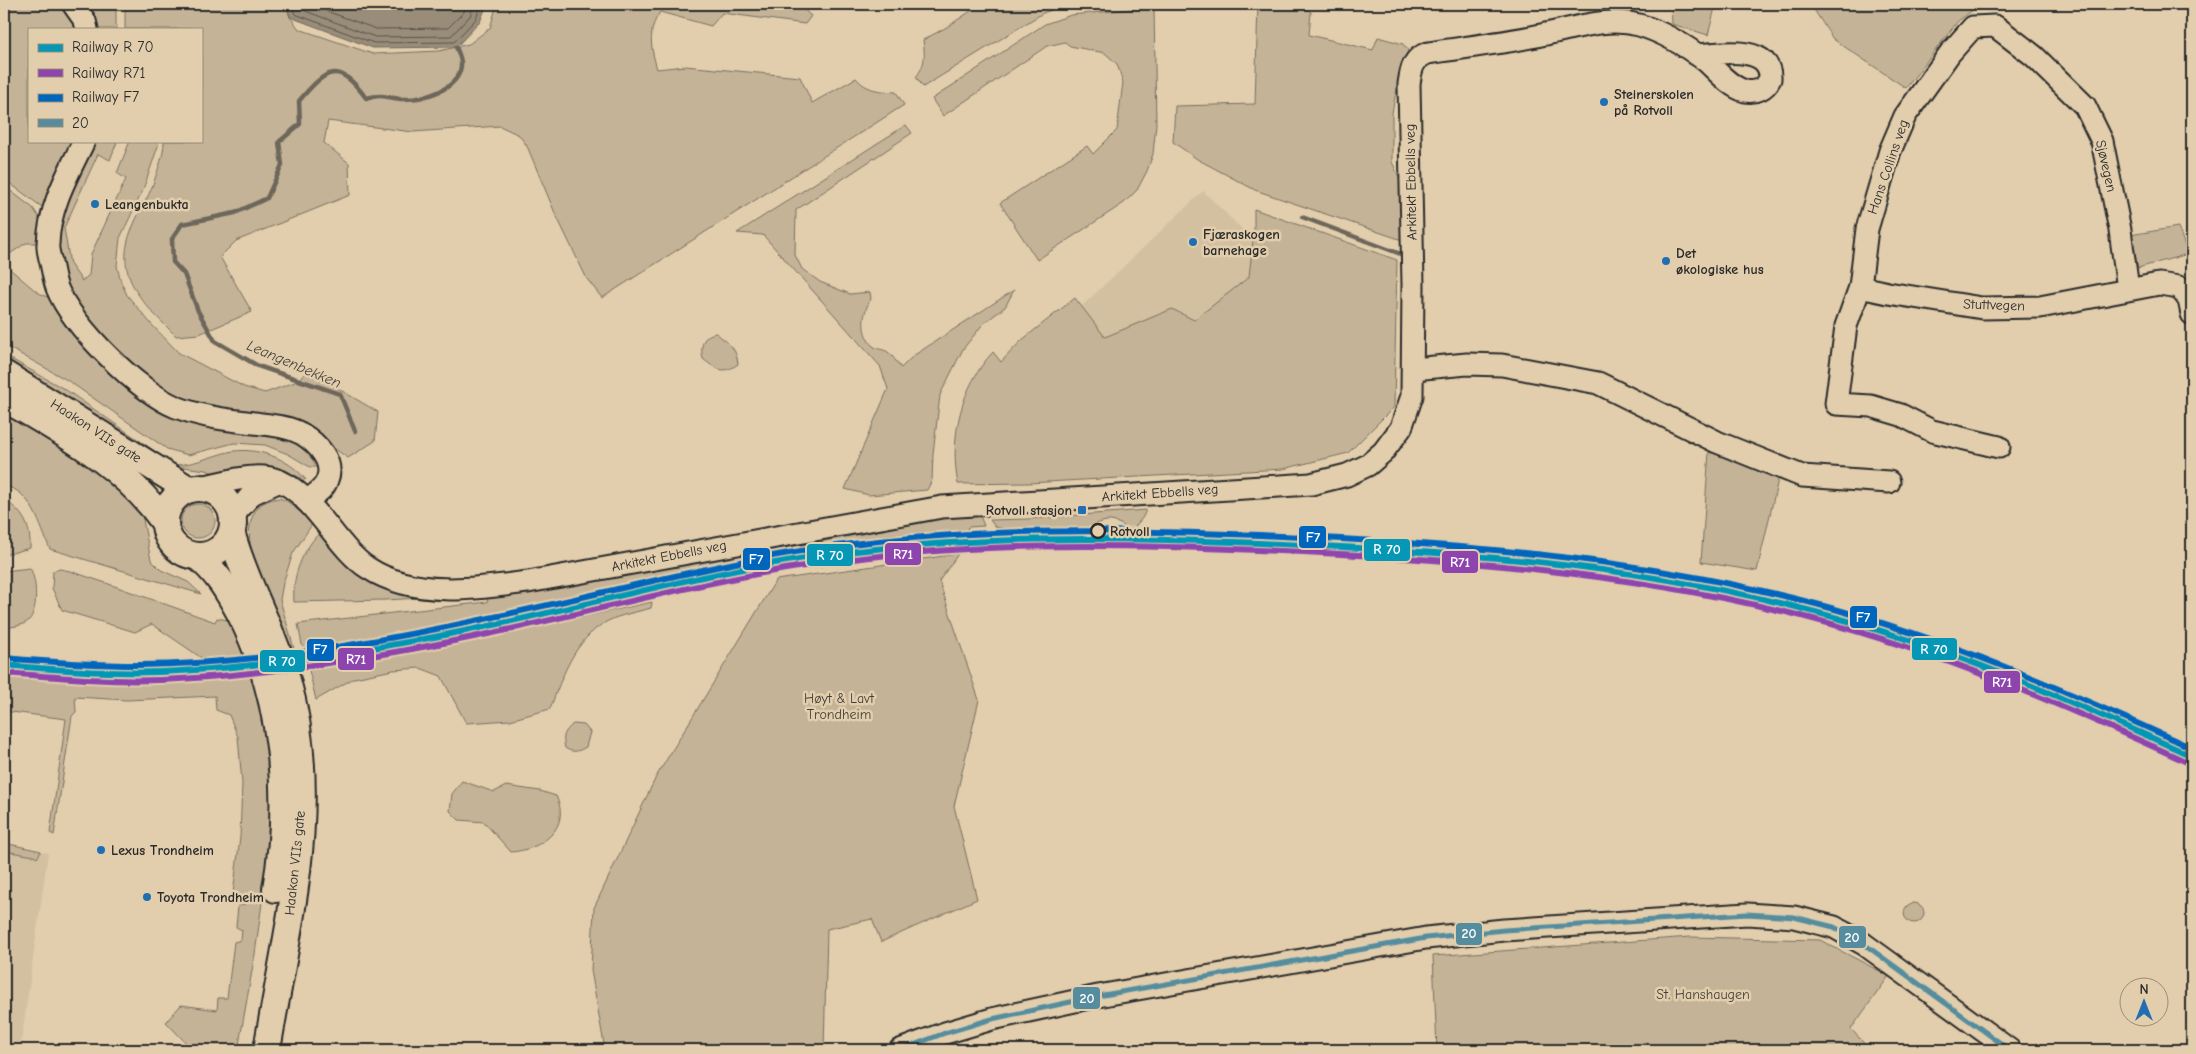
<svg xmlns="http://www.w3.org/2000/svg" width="2196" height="1054" font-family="'Comic Neue',sans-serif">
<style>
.built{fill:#d3c0a1}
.green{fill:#c4b397;stroke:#786f61}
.water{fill:#998d79;stroke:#6d665a}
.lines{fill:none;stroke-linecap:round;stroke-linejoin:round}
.shore{stroke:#57524a;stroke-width:1}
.stream{stroke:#6d665a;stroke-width:4.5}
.minor-casing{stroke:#2b2b2b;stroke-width:25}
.major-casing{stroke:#2b2b2b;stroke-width:30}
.minor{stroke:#e2ceac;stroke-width:21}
.major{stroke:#e2ceac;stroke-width:26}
.bus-1-casing{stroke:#e2ceac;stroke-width:9}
.bus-1{stroke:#558d9e;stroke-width:5}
.rail-1-casing{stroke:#e2ceac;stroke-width:10}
.rail-2-casing{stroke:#e2ceac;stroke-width:10}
.rail-3-casing{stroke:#e2ceac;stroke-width:10}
.rail-1{stroke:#0696b6;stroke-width:6}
.rail-2{stroke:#8e44ad;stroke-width:6}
.rail-3{stroke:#0065bd;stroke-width:6}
.poi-dot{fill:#1f6fb2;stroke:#e2ceac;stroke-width:2}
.stop-dot{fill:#e2ceac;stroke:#2b2b2b;stroke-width:2.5}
.labels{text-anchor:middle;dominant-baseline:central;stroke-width:5;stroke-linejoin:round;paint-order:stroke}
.poi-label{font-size:14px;font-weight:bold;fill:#2b2b2b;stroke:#e2ceac;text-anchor:start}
.street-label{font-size:14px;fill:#2b2b2b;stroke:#e2ceac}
.stop-label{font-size:14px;font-weight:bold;fill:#2b2b2b;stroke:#e2ceac;text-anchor:start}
.park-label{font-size:14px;fill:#423f3b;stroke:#e2ceac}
.water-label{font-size:15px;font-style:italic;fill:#413f3b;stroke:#e2ceac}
.line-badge{stroke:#e2ceac;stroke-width:2}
.badge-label{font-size:14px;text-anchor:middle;font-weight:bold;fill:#fff}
</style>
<rect width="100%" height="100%" fill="#e2ceac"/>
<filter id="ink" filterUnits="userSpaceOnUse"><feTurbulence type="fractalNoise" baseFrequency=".02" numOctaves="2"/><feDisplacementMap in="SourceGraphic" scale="10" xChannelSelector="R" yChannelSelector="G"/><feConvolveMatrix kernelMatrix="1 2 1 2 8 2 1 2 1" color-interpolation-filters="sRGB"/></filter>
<g filter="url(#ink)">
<g class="built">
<path d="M1203,191L1321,306L1020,382L1081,307Z"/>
<path d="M4,846L48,853L20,1050H4Z"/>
</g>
<g class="green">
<path d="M4,4H63L77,29H29V141H79L46,210L4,179Z"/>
<path d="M80,4H116V29H92Z"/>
<path d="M125,4H286L290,17L299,29L373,54L439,51L469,44L490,28L497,4H798L811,16L805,24L722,13L711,26L660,12C647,31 651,48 657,69L685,66L800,77L812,103L856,78C867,91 880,91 896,92L904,105L602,298L587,279L555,213L527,146L519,135L500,126L413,132L328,121L324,143L349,163L350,195L236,241L220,257L252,312L199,334L176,336C145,305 113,278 131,231C137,214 148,199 154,182C158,168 164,156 164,141H201V29H125Z"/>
<path d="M981,4H1068L1043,13L923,87L916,77C926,65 925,54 923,40L947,27Z"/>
<path d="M1258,4H1298L1311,12L1309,35L1373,50L1378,37L1403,44L1408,50L1395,97L1392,113V162L1403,186L1405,241L1255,190L1197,159L1173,142L1175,106L1255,104Z"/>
<path d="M1671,4H1716L1708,35L1672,24Z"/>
<path d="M1807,4H1981L1958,21L1906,88L1833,39L1811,5Z"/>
<path d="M1154,7L1156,124L1153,154L1147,171L1137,190L1124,203L1037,260L1000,203L1087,146L1093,154L1117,130L1123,82L1117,64L1105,53L1070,46L1065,42L1047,46L943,116L932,99L1045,24L1071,15Z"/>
<path d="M906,125L912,133L796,210L795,255L802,269L820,282L850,294L870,292L871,299C862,313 860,334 873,346C878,350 884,349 888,352C893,356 897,363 901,368L913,356L1014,290L1005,307L983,324L963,349L940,395L933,454L932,480L927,490L869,495L845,489L888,389L880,366L763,235L737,233Z"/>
<path d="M90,141L117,142L110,160L98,154L64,228L70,264L82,281L89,275L91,254L126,179L117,173L130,141H158V146L143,190L120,238L117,266L121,282L127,295L152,325L179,353L244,387L265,393L295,382L306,373L320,378L378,412L375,441L348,458L312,433L237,416L162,394L82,317L56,259L58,216Z"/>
<path d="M4,186L33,208L42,222L36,243H26L4,258Z"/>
<path d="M1254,209L1397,260L1394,407L1348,453L1283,469L1028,483L958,484C949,438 961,386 993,352L1001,362L1022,340L1075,298L1105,337L1172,309L1194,320L1249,277L1254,231Z"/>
<path d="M2178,227L2188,254L2138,268L2130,235Z"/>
<path d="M4,264L37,292L51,299L124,379L289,437L310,449L320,467H310L288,454L265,445L234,443L188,455L167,449L67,380L4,345Z"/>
<path d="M716,333C728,343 737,348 738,364C723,375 716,369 703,359C700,347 702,335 716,333Z"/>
<path d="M4,355L66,390L175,465C196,464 208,457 228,452C256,446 289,458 306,480L277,468L214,473L206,470L168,465L4,362Z"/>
<path d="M4,408L42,430L128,495L142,515L151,560L161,570L188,582L201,594L50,549C40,527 32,490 4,486Z"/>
<path d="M1709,452L1780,471L1757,571L1701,562Z"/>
<path d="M279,498L287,501L313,523L293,553L283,583L280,600L295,652L289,653C281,631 273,609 265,587C263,580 258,573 256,566C246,540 243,502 279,498Z"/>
<path d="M4,500C23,511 31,526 30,548L4,555Z"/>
<circle cx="198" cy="521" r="17"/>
<path d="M1146,510L1143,517L1133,529C1126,529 1124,525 1118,523C1107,518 1098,523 1089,528L1007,529L995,527L990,520L1029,519Z"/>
<path d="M979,513L984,526L968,527L966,532L853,543L774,555L644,580L557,602L334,646L303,650L298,624L487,602L488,597L930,518Z"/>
<path d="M319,533L334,548L454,596L386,600L294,602C292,575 302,552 319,533Z"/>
<path d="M958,554L939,581L979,700L954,806L977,899L881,942L872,919L827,929L824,1050H605L591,970L594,908L656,777L776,580Z"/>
<path d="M30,568C37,579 39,613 27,622C21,626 11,627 4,628V571Z"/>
<path d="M60,569L70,571L106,583L215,622L217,618L228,620L244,655L206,661L152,624L135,632L62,610L52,588L53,571Z"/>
<path d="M652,602L651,608C637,612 619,615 606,622C574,640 562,677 550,709L510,720L466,723L441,676L420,668L393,670L354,678L316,700L308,666C424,651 538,627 652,602Z"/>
<path d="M253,672L263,715L272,788L266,874L255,954L238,1050H193L166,1022L181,1005L217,1010L218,998H227L234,942L241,940L242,930L236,927L238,906L247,904L245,899L233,894L240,837L242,783L238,737L229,715L216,710L215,696L127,700L75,697L76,712L72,716L54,835L50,833L66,719L4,711V675L105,682L215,680L221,676Z"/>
<path d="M573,724L584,725L590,732L586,747C577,752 573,753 565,748C562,736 564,732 573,724Z"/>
<path d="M462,781L494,792L506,786L540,791L556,796C572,828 541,850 511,852L484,822L459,820L450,811L452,794Z"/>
<path d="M4,843L41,851L37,858L34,856L4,851Z"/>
<circle cx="1914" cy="913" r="10"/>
<path d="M1690,937L1820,940L1889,976L1851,1029L1870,1050H1437L1433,956Z"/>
</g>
<path class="water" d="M286,4H487L480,22L456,47L373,48L290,17Z"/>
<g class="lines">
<g class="shore">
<path d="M291,4L295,14L374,43L454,42L476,19L481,4"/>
<path d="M297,4L300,9L375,37L451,36L470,16L475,4"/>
<path d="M307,4L376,29L448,28L464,12L467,4"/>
</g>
<g class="stream">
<path d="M1302,217L1406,256"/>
<path d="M355,431L340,394L258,366L215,341L198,311L184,274L173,262L172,239L182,224L235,213L267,198L282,165L279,142L300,124L299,101C326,69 338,60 366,98C384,94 384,97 401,99C421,100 458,91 461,66C462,60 458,52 456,47"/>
</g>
<defs>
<g id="minor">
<path d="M73,4L85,21L87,29"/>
<path d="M84,141C68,174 49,207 48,244C47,250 50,257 51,263C53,271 54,280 57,288C72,326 139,392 176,407C202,417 228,420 254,423C270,425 288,426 302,434C317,443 335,462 327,480C324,490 314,495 306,501"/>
<path d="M1860,287L1888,293L1982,308L2040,307L2159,284L2179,287L2189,300L2192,314"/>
<path d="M1413,369L1467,364L1502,365L1598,383L1717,442L1802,476L1889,482"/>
<path d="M1999,447L1932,431L1901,415L1871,406L1836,404L1846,326L1860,287L1867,229L1890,151L1905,116L1950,53L1973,27L1995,26L2034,56L2085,106L2102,141L2120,230L2128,289"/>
<path d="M200,487C217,484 247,475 264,477C309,481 332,545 368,568C414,598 477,589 528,582L942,507L1311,484L1347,475L1368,465L1383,452L1401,428L1412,396L1413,285L1409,84C1411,69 1413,58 1428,53C1466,47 1504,43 1541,35C1573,29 1606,16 1639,25C1663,32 1686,46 1706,61C1717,71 1730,87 1745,91C1756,93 1765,89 1770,79C1772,44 1719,53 1697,55"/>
<path d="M233,516L252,494L280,481"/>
<path d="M900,1050L945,1033L992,1019L1098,996L1426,938L1504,930L1747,914L1794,917L1834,927L1864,944L2010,1050"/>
</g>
<g id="major">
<path d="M4,374L188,489"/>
<path d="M4,398C65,434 123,464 165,523"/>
<circle cx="199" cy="522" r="34"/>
<path d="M232,535C246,585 273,630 287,680C322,803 287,928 267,1050"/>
<path d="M197,556C217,572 228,591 240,613C283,697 292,797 276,889"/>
</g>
</defs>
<use href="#minor" class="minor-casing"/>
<use href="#major" class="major-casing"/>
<use href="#minor" class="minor"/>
<use href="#major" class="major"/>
<defs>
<path id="bus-1" d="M900,1050L945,1033L992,1019L1098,996L1426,938L1504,930L1747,914L1794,917L1834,927L1864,944L2010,1050"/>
</defs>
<use href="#bus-1" class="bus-1-casing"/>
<use href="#bus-1" class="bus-1"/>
<defs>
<path id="rail-1" d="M4,665C56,670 108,674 161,672C273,667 384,648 494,625C600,602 704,573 812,557C960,535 1110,537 1260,543C1446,551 1634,563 1815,612C1946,646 2070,700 2192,756"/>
<path id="rail-2" d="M4,673C56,677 108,682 160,680C272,675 384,656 493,633C599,610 703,581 811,565C958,542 1109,544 1258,550C1444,558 1632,571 1813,619C1943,653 2067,707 2189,763"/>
<path id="rail-3" d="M5,658C49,662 94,665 139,665C258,664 378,642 494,617C597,595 698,568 801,551C953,527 1107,529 1260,535C1447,543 1634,556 1816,604C1946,638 2070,692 2192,748"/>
</defs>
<use href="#rail-1" class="rail-1-casing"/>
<use href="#rail-2" class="rail-2-casing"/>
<use href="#rail-3" class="rail-3-casing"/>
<use href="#rail-1" class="rail-1"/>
<use href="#rail-2" class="rail-2"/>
<use href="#rail-3" class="rail-3"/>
</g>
</g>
<g class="poi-dot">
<circle cx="1604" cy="102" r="5"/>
<circle cx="95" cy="204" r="5"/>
<circle cx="1193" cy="242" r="5"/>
<circle cx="1666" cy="261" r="5"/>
<rect x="1077" y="505" width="10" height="10" rx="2.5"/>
<circle cx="101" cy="850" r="5"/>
<circle cx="147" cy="897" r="5"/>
</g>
<circle class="stop-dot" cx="1098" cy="531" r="7"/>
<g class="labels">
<g class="poi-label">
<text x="1614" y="94">Steinerskolen<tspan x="1614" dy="16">på Rotvoll</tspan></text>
<text x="105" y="204">Leangenbukta</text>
<text x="1203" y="234">Fjæraskogen<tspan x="1203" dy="16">barnehage</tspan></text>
<text x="1676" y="253">Det<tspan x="1676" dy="16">økologiske hus</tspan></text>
<text x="1072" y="510" text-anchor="end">Rotvoll stasjon</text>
<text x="111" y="850">Lexus Trondheim</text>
<text x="157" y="897">Toyota Trondheim</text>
</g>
<g class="street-label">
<text transform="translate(2106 166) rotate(77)">Sjøvegen</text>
<text transform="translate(1888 167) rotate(-71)">Hans Collins veg</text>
<text transform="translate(1411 182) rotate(-91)">Arkitekt Ebbells veg</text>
<text transform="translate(1994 305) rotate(2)">Stuttvegen</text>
<text transform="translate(96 431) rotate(33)">Haakon VIIs gate</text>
<text transform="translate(1160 493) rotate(-4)">Arkitekt Ebbells veg</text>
<text transform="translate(669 556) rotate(-11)">Arkitekt Ebbells veg</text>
<text transform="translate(295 863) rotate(-84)">Haakon VIIs gate</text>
</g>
<g class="stop-label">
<text x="1110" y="531">Rotvoll</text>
</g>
<g class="park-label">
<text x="839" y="698">Høyt &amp; Lavt<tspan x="839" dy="16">Trondheim</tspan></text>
<text x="1703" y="994">St. Hanshaugen</text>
</g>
<g class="water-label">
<text transform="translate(294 364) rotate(23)">Leangenbekken</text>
</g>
</g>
<g class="line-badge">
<rect x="1298" y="525" width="29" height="24" rx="5" fill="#0065bd"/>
<rect x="1363" y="538" width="48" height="24" rx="5" fill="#0696b6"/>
<rect x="884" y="542" width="38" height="24" rx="5" fill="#8e44ad"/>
<rect x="806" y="543" width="48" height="24" rx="5" fill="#0696b6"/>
<rect x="742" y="547" width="29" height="24" rx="5" fill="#0065bd"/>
<rect x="1441" y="550" width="38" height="24" rx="5" fill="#8e44ad"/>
<rect x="1849" y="605" width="29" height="24" rx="5" fill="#0065bd"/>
<rect x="1911" y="637" width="47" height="24" rx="5" fill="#0696b6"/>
<rect x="306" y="638" width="29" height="24" rx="5" fill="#0065bd"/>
<rect x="337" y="647" width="38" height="24" rx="5" fill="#8e44ad"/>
<rect x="259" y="649" width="47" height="24" rx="5" fill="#0696b6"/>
<rect x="1983" y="670" width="38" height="24" rx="5" fill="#8e44ad"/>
<rect x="1455" y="922" width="28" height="24" rx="5" fill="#558d9e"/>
<rect x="1838" y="925" width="29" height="24" rx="5" fill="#558d9e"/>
<rect x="1072" y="986" width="29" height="24" rx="5" fill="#558d9e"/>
</g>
<g class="badge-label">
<text x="1313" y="542">F7</text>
<text x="1387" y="554">R 70</text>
<text x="903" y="559">R71</text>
<text x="830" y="560">R 70</text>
<text x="756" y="564">F7</text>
<text x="1460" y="567">R71</text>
<text x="1863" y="622">F7</text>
<text x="1934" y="654">R 70</text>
<text x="320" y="654">F7</text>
<text x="356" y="664">R71</text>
<text x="282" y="666">R 70</text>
<text x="2002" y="687">R71</text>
<text x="1469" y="938">20</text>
<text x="1852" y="942">20</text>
<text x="1087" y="1003">20</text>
</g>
<rect width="2196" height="1054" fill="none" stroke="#e2ceac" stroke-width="20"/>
<rect x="10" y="10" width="2176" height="1034" fill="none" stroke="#2b2b2b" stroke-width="2" filter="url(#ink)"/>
<rect x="28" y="28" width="175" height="115" fill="#e2ceac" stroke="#998d78"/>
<rect x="38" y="44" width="25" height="8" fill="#0696b6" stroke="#998d78"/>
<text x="72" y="52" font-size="15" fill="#2b2b2b">Railway R 70</text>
<rect x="38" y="69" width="25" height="8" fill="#8e44ad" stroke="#998d78"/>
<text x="72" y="78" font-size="15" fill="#2b2b2b">Railway R71</text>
<rect x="38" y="94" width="25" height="8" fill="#0065bd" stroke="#998d78"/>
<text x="72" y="102" font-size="15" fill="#2b2b2b">Railway F7</text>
<rect x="38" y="119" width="25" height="8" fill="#558d9e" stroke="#998d78"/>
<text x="72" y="128" font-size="15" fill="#2b2b2b">20</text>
<g transform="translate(2144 1002)"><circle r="24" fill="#e2ceac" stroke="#998d78"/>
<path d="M0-4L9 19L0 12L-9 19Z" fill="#1f6fb2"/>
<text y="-8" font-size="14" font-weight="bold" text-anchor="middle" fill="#2b2b2b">N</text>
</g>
</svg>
